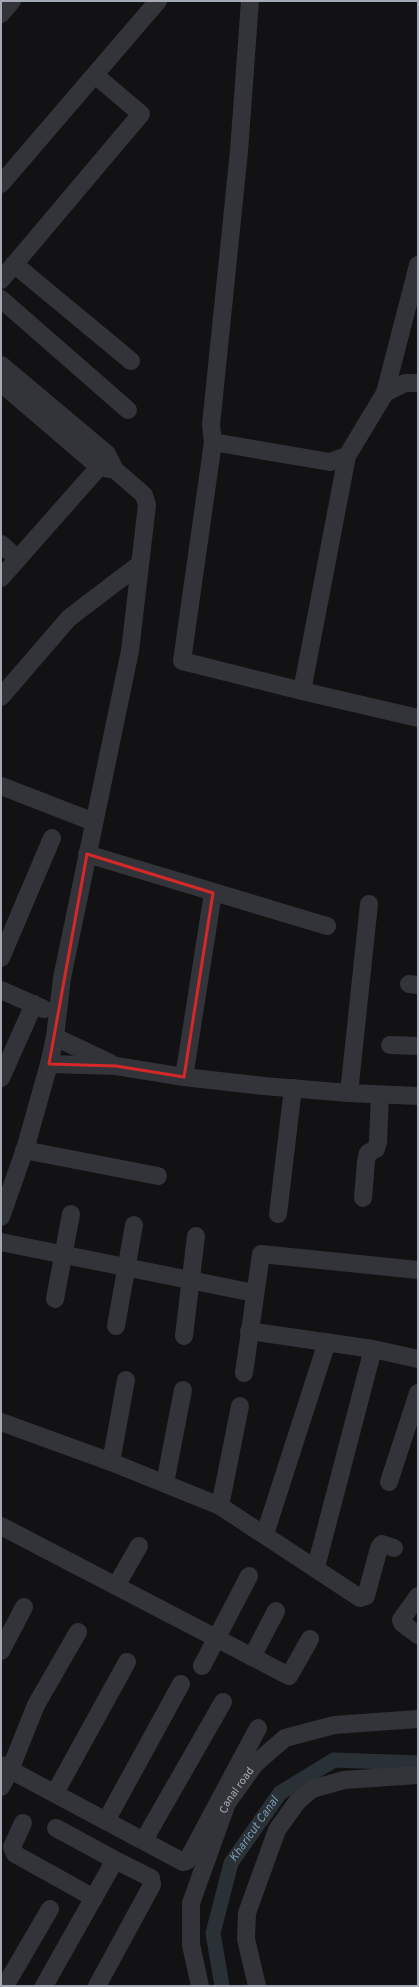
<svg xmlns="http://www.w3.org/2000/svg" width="419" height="1987" font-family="Overpass,sans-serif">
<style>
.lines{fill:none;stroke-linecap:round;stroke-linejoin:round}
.canal{stroke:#293137;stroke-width:15}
.minor{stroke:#333439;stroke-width:18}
.marked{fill:none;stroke:#d62828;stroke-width:3;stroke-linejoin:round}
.labels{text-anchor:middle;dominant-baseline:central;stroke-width:3;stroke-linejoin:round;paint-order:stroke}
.street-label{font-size:11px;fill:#a4a9b4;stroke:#0d0d0f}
.water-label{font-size:12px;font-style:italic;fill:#7b99af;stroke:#0d0d0f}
</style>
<rect width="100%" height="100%" fill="#121214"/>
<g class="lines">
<path class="canal" id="s1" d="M222,1986L213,1933L231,1863L280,1793L334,1760L418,1763"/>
<g class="minor">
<path d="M250,1L239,151L211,425L213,442L182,661L302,691"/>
<path d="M1,14L12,1"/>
<path d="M1,184L158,1"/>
<path d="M14,264L131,361"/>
<path d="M1,280L141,114L95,75"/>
<path d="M1,299L128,410"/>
<path d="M1,365L107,454L115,470L144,495L147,505L130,651L62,978L55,1037L49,1064L26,1146L1,1217"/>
<path d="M1,383L99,467L111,469"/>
<path d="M385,393L418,265"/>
<path d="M213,442L330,462L347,456L385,393L405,383H418"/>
<path d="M347,456L302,691L418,718"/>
<path d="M1,544L18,559"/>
<path d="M1,578L99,467"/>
<path d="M1,697L69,618L140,564"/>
<path d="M1,786L94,822"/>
<path d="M87,854L327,926"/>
<path d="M1,958L52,838"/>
<path d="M409,984L418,985"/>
<path d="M1,990L44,1009"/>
<path d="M55,1037L110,1063"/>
<path d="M390,1045L418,1046"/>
<path d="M49,1064L116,1066L184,1077L264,1086L349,1093L418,1096"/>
<path d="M184,1077L213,893"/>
<path d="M1,1078L34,1004"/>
<path d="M349,1093L369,904"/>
<path d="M24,1150L158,1176"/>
<path d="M363,1198L366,1161L368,1153L376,1149L378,1142L380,1095"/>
<path d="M278,1214L293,1088"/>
<path d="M1,1242L254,1293"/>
<path d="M55,1299L71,1214"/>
<path d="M116,1326L134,1225"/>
<path d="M249,1331L373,1349L418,1359"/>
<path d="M184,1336L196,1236"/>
<path d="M244,1373L261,1254L418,1270"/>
<path d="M1,1422L111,1462L126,1380"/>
<path d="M111,1462L220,1506L360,1598L366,1596L379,1548L382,1544L394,1548"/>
<path d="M389,1482L418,1393"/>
<path d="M165,1483L183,1390"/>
<path d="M220,1506L240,1406"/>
<path d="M1,1526L289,1676L310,1639"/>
<path d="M265,1534L327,1342"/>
<path d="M316,1567L373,1349"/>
<path d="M116,1586L139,1546"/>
<path d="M418,1596L401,1620L402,1623L418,1635"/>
<path d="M1,1651L24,1607"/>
<path d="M252,1657L276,1611"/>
<path d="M202,1666L249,1576"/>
<path d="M1,1765L183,1862L187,1861L258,1728"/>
<path d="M1,1787L10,1770L36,1705L78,1632"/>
<path d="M55,1793L127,1662"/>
<path d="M106,1821L181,1684"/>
<path d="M23,1823L12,1847L15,1854L94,1898"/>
<path d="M56,1828L115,1860"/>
<path d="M144,1840L223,1702"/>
<path d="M5,1986L50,1909"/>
<path d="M44,1986L115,1860L151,1878L152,1885L97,1986"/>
<path id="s2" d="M200,1986L191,1945V1903L227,1803L255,1764L285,1738L334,1725L418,1719"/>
<path d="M257,1986L246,1939L247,1913L277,1830L297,1802L312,1789L344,1780L418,1775"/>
</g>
</g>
<path class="marked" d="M87,854L213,893L184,1077L116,1066L49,1064Z"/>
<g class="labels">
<g class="street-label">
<text stroke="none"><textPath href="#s2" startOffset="206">Canal road</textPath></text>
</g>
<g class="water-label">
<text stroke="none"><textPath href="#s1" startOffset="167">Kharicut Canal</textPath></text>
</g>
</g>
<rect width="419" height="1987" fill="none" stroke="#a4a9b4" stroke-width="4"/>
</svg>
